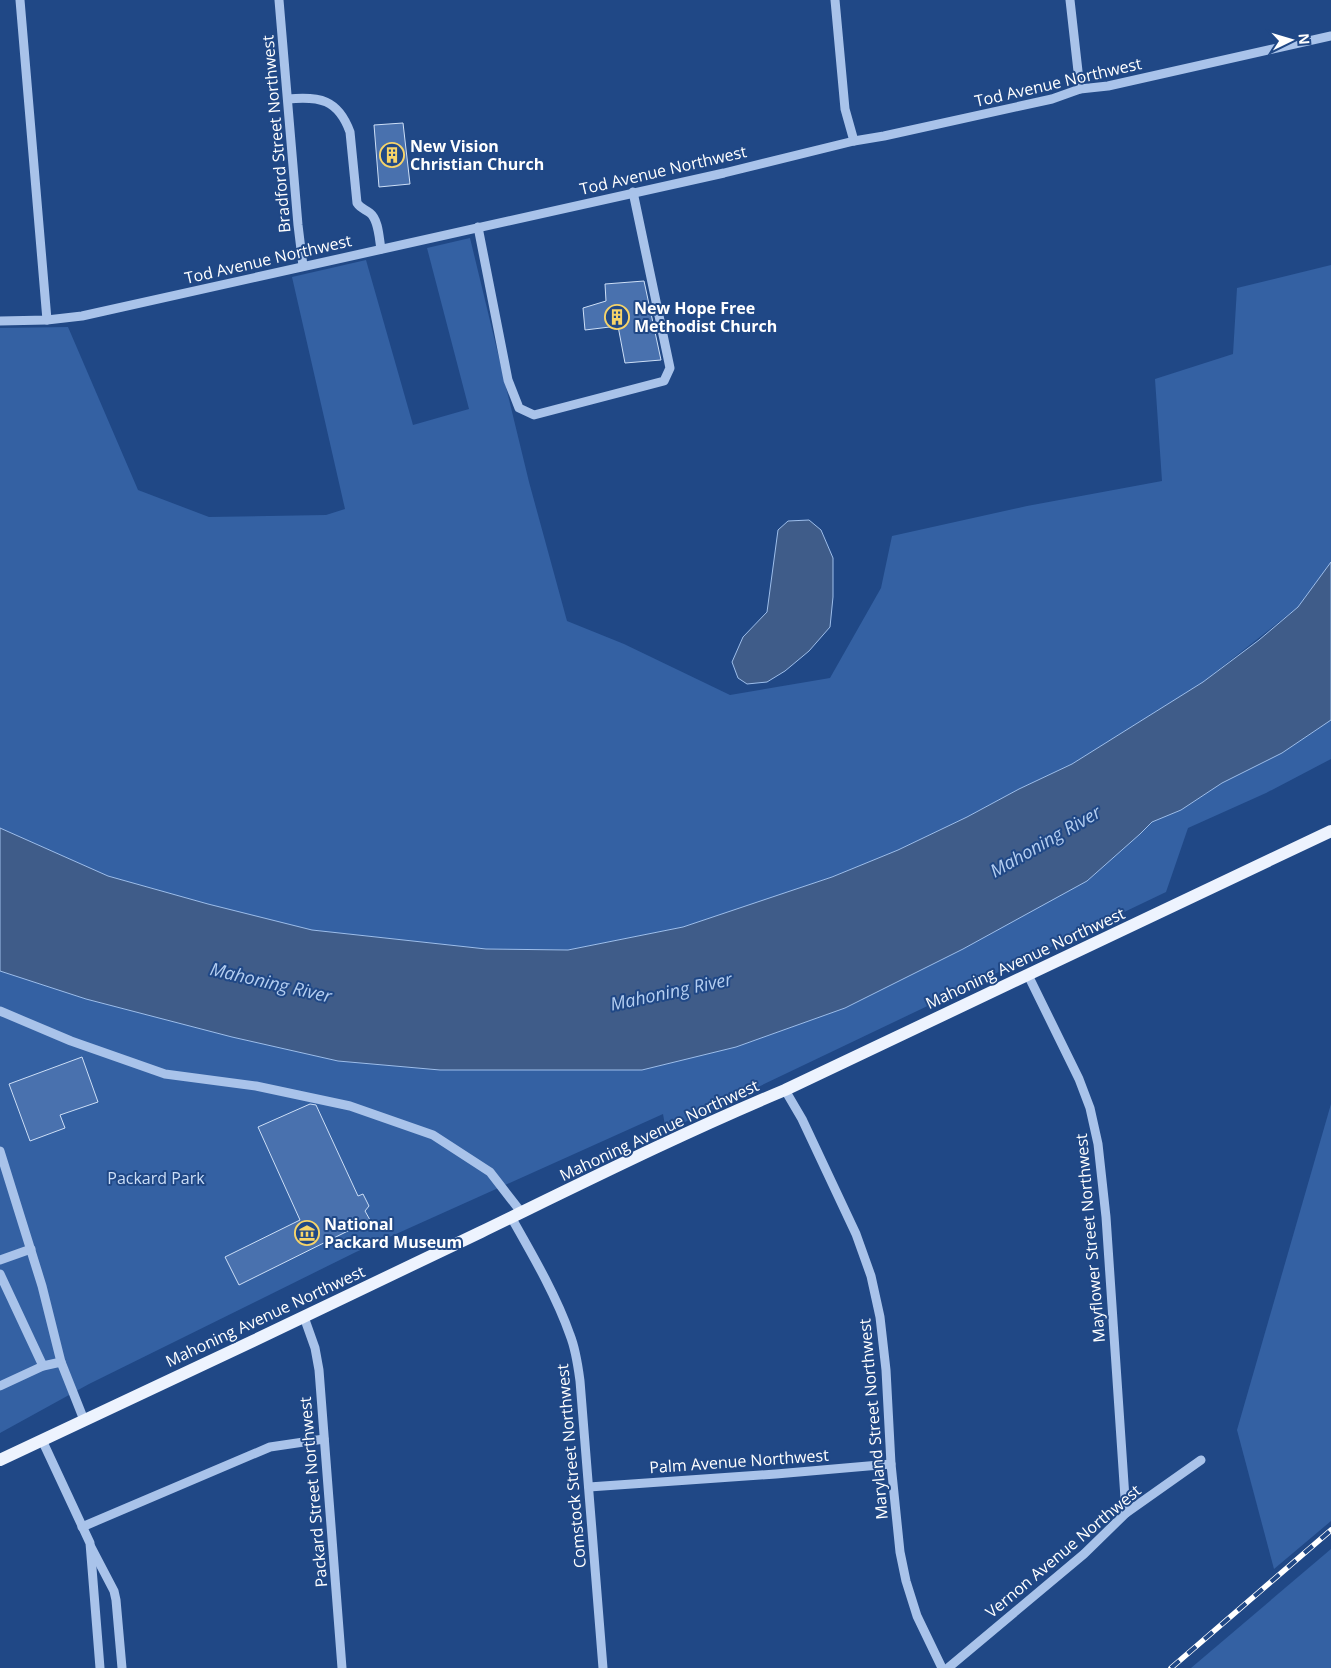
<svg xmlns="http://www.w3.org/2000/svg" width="1331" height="1668" font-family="'Open Sans',sans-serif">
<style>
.green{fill:#3461a3}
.water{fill:#3f5c89;stroke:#9dbeeb}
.building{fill:#4971ae;stroke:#cddff7}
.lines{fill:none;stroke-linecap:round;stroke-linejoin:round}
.minor{stroke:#a9c3ea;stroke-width:9}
.major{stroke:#edf3fe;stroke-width:12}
.rail-casing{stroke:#fff;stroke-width:5.5}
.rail{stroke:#204886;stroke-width:4;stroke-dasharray:11;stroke-linecap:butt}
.labels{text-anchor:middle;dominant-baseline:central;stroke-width:4;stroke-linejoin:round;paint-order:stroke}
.street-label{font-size:16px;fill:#fff;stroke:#204886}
.poi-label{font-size:16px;font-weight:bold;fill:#fff;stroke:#204886;text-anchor:start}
.park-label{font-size:16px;fill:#cddff7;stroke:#204886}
.water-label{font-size:18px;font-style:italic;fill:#b4cef1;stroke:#204886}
</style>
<rect width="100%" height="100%" fill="#204886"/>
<g class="green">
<path d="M470,238L529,482L567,621L624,644L730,695L830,678L881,588L892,536L1027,506L1162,481L1155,379L1233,354L1237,288L1331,265V562L1298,607L1203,682L1072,764L1019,789L967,817L898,850L832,877L683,927L568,950L486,949L312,930L208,904L108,876L0,828V328L68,327L138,490L209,517L326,515L345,509L292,277L366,260L413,425L469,409L427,248Z"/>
<path d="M1331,720V759L1266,793L1188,828L1166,892L666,1131L663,1114L356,1252L89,1384L0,1433V971L86,999L232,1037L338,1061L440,1070H642L736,1047L845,1008L963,949L1140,834L1152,822L1181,810L1222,783L1282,753Z"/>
<path d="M1331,1104V1521L1274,1569L1237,1430Z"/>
<path d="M1331,1549V1668H1191Z"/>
</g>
<g class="water">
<path d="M809,520L821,530L833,558V597L830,627L809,651L785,671L767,682L747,684L738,678L732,662L743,637L767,612L778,530L788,521Z"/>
<path d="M1331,562V720L1282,753L1222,783L1181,810L1152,822L1140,834L1087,881L963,949L845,1008L736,1047L642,1070H440L338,1061L232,1037L86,999L0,971V828L108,876L208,904L312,930L486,949L568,950L683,927L832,877L898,850L967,817L1019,789L1072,764L1203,682L1259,640L1298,607Z"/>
</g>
<g class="building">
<path d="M403,123L410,184L379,187L374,125Z"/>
<path d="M644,281L661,360L625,363L618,326L585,330L583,308L606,301L605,284Z"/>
<path d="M82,1057L98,1102L60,1115L65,1128L30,1141L9,1084Z"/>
<path d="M310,1104L316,1105L358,1196L363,1194L369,1206L365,1211L370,1220L239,1285L225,1257L300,1220L258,1127Z"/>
</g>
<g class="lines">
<g class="minor">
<path d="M20,0L47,320"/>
<path d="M279,0L298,225L303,266"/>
<path d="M835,0L845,109L854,141"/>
<path d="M1070,0L1080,89"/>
<path d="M288,99C319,96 338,99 350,132L357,203C361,209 365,209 370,213C379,220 379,239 381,249"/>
<path d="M478,227L508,380L519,408L534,415L664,381L670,368L633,192"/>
<path d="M0,321L47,320L82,316L724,173L854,141L884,136L1052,99L1080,89L1108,86L1331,36"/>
<path d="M1028,975L1079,1079L1090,1108L1098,1144L1106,1217L1126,1513"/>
<path d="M0,1011L71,1041L165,1074L256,1086L350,1106L433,1135L490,1172L521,1212"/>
<path d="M785,1090L802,1119L856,1234L871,1276L880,1317L886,1370L891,1464L900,1552L906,1581L917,1616L942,1668"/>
<path d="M0,1151L42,1286L61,1362"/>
<path d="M511,1217C532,1254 556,1295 570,1335C576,1350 578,1366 580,1381L603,1668"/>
<path d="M0,1260L31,1249"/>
<path d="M0,1274L43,1366"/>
<path d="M304,1317L315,1348L319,1370L342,1668"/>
<path d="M0,1386L43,1366L61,1362L84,1420"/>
<path d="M42,1440L90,1543L100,1668"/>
<path d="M589,1487L776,1474L891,1464"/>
<path d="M82,1527L270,1447L324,1439"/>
<path d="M91,1547L114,1591L116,1600L122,1668"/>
<path d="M948,1668L1084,1554L1126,1513L1201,1460"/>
</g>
<path class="major" d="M0,1460C161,1385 321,1309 481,1232C582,1183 682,1133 785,1090L1331,831"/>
<defs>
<path id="rail" d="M1171,1668L1331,1530"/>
</defs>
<use href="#rail" class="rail-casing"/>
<use href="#rail" class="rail"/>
</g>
<defs>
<symbol id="building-ring" viewBox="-11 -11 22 22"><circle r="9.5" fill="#204886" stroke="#f7d469" stroke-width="1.5"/><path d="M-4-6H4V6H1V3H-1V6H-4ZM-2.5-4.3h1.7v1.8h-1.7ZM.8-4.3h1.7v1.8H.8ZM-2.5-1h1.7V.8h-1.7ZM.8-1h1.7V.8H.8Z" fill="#f7d469"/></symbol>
<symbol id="museum-ring" viewBox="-11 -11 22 22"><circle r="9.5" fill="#204886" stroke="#f7d469" stroke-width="1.5"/><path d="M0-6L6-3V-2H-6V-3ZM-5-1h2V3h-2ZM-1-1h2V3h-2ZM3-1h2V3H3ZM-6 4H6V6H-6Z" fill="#f7d469"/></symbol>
</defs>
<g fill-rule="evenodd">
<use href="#building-ring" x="378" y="141" width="28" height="28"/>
<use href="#building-ring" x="603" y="303" width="28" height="28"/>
<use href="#museum-ring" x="293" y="1219" width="28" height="28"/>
</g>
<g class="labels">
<g class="street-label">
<text transform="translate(1058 82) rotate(-13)">Tod Avenue Northwest</text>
<text transform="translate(276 134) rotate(-95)">Bradford Street Northwest</text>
<text transform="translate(663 170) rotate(-13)">Tod Avenue Northwest</text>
<text transform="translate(268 259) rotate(-13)">Tod Avenue Northwest</text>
<text transform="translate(1025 958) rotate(-25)">Mahoning Avenue Northwest</text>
<text transform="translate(659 1130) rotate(-25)">Mahoning Avenue Northwest</text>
<text transform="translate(1090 1238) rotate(-95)">Mayflower Street Northwest</text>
<text transform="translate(265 1316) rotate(-25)">Mahoning Avenue Northwest</text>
<text transform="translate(873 1419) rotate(-95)">Maryland Street Northwest</text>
<text transform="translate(739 1461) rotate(-4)">Palm Avenue Northwest</text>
<text transform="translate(571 1466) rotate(-95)">Comstock Street Northwest</text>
<text transform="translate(313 1492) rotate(-95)">Packard Street Northwest</text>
<text transform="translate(1063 1551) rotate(-40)">Vernon Avenue Northwest</text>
</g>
<g class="poi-label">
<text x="410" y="146">New Vision<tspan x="410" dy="18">Christian Church</tspan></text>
<text x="634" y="308">New Hope Free<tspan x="634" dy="18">Methodist Church</tspan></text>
<text x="324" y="1224">National<tspan x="324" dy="18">Packard Museum</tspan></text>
</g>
<g class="park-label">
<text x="156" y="1178">Packard Park</text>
</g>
<g class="water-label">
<text transform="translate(1045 841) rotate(-30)">Mahoning River</text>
<text transform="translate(271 982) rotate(13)">Mahoning River</text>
<text transform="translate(671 991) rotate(-12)">Mahoning River</text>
</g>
</g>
<g transform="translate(1291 40) rotate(85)" stroke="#204886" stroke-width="4" paint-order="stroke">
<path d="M0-4L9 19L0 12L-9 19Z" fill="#ffffff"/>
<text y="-8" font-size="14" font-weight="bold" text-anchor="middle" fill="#ffffff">N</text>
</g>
</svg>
